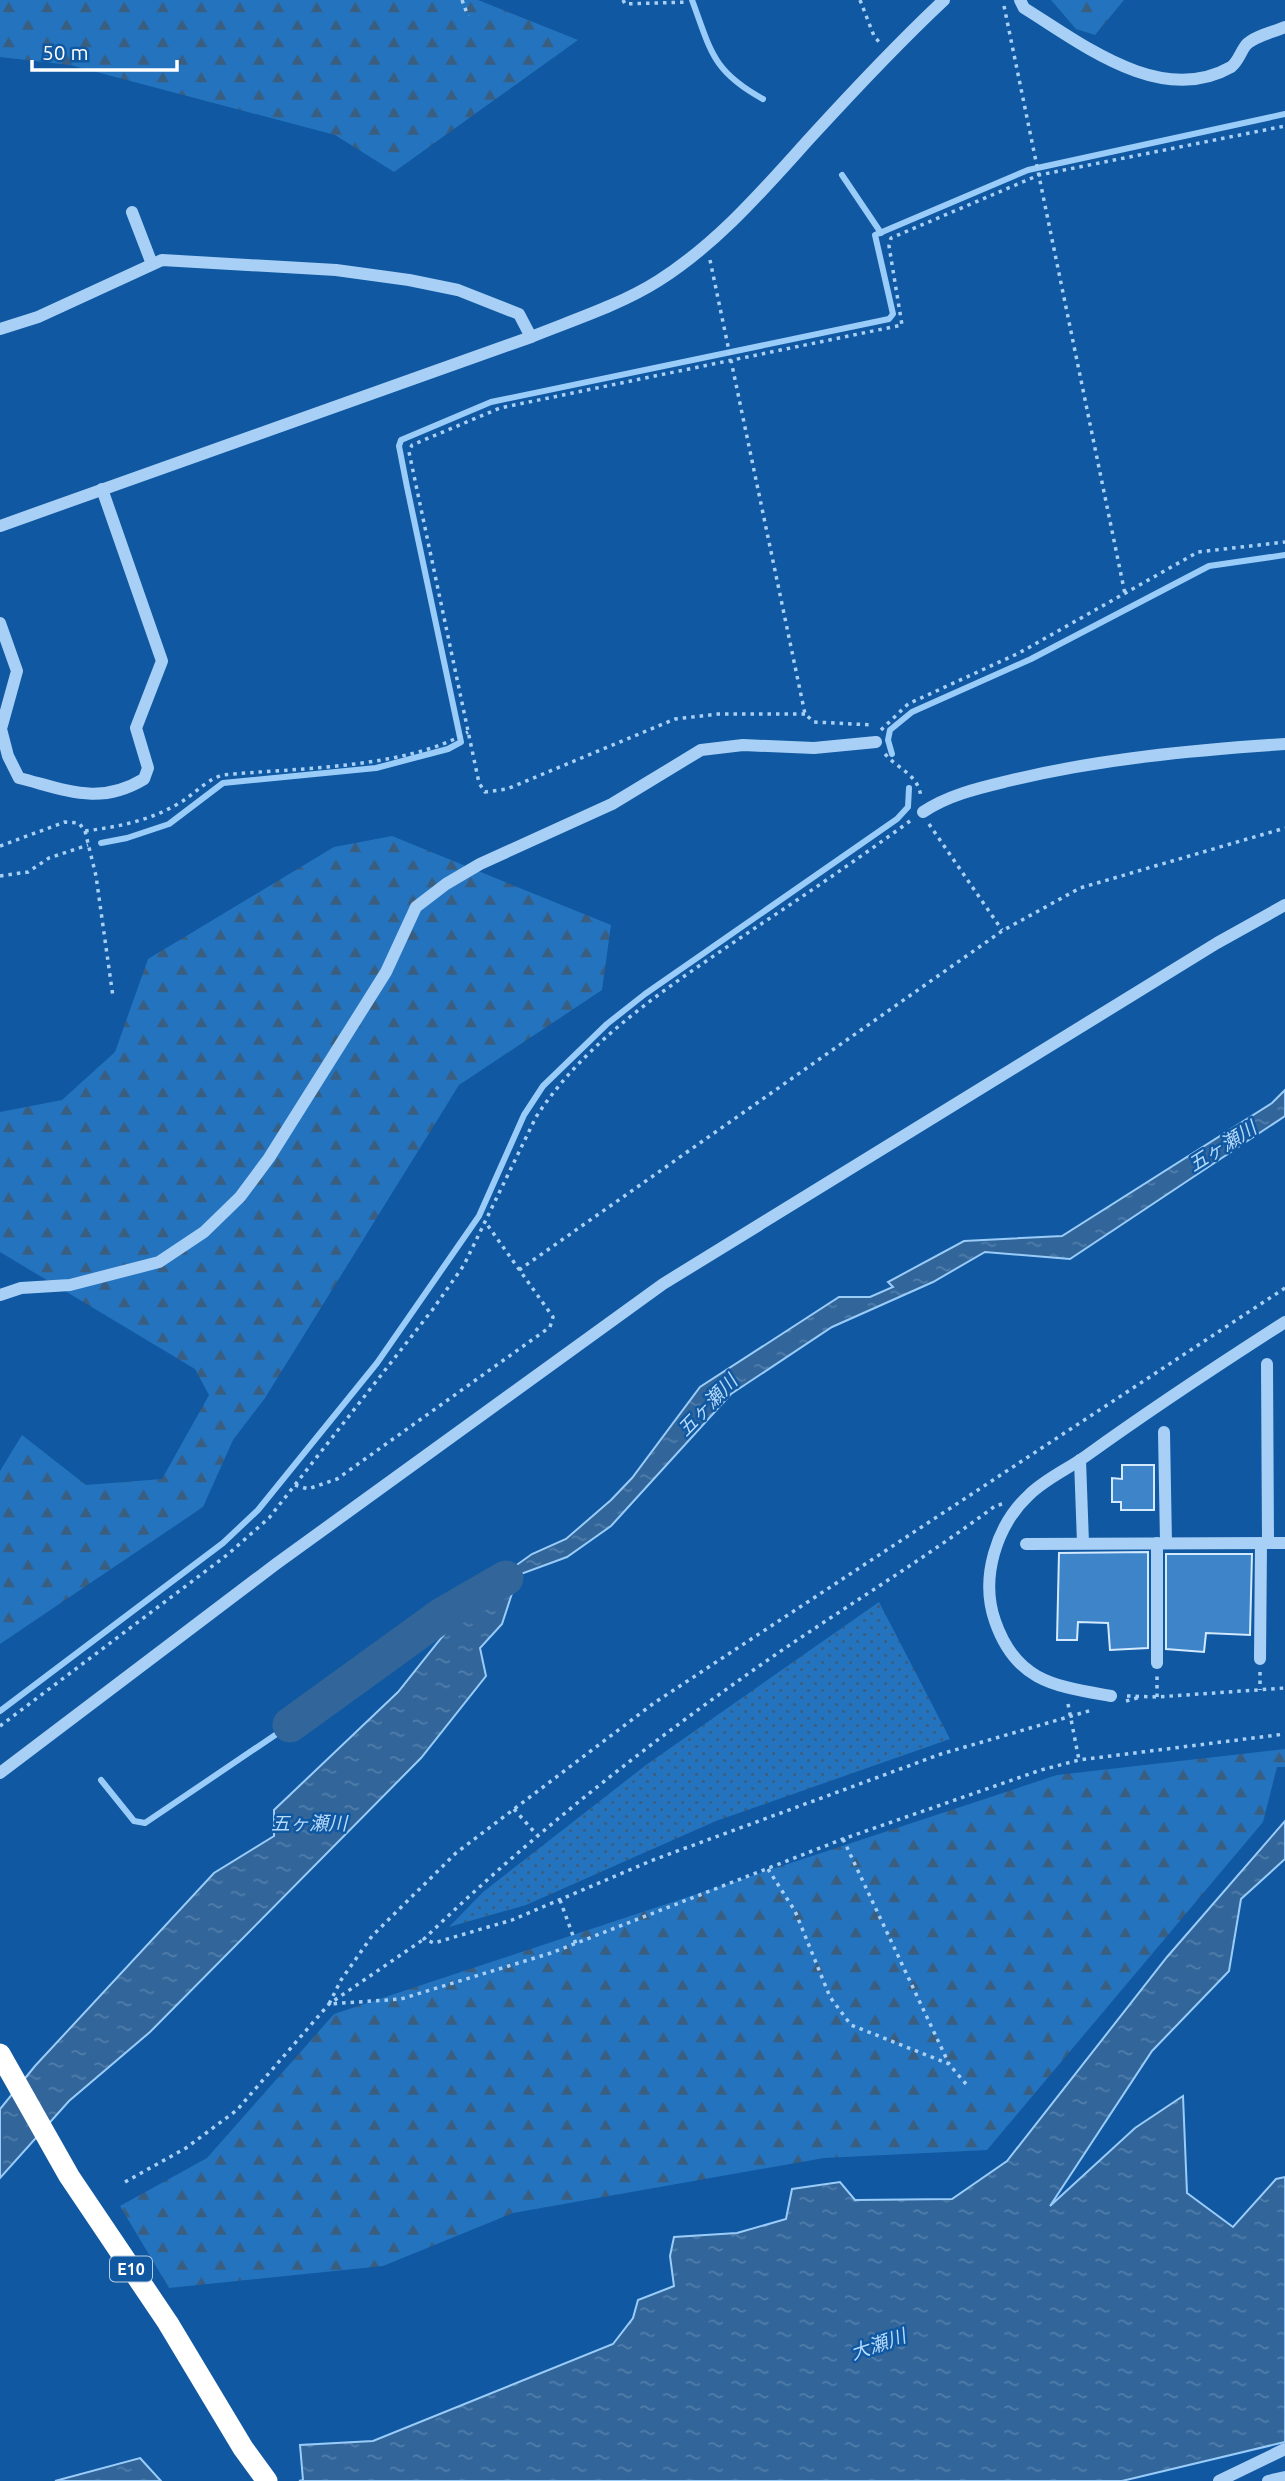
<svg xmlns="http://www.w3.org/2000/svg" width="1285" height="2481" font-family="Ubuntu,'Noto Sans JP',sans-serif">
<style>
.forest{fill:url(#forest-firs)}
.park{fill:url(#park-dots)}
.water{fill:url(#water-ripples);stroke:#9accf9;stroke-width:2}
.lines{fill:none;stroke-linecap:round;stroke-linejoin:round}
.stream{stroke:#9accf9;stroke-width:6}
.river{stroke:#32669b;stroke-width:35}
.building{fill:#3e84c9;stroke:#d2e9fe;stroke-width:2}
.path{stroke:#a8d0f6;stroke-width:3.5;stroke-dasharray:3.5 5;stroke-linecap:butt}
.minor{stroke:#a8d0f6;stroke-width:12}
.highway{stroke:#fff;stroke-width:21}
.labels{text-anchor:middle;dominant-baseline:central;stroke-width:5;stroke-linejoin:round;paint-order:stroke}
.shield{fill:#1058a1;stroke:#b7cde3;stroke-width:2}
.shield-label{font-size:16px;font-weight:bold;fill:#fff}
.water-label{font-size:19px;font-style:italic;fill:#b5dafc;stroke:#1058a1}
</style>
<defs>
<pattern id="forest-firs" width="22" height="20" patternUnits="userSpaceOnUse" patternTransform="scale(1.75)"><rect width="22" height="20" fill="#2373bf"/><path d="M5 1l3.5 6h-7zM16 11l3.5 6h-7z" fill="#3a5e80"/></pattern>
<pattern id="park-dots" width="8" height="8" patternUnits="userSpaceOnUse" patternTransform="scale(1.75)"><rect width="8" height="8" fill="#2373bf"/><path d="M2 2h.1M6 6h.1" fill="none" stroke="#3a5e80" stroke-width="1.8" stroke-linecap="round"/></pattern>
<pattern id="water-ripples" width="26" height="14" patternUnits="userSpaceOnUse" patternTransform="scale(1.75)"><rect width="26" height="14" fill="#32669b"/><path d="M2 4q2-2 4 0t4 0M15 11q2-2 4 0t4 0" fill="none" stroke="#517daa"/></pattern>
</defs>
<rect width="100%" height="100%" fill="#1058a1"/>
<g class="forest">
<path d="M0,0H478L578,40L394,172L335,135L70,65L0,57Z"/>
<path d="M1051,0H1124L1095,35L1076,29Z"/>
<path d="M392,836L611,925L602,990L459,1085L265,1398L233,1440L203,1507L0,1644V1471L22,1435L86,1485L162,1479L209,1395L195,1369L0,1252V1112L62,1100L115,1052L148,959L334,847Z"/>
<path d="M1285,1749V1767H1277L1263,1822L987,2150L824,2158L513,2213L383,2266L169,2288L120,2206L207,2158L334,2014L1057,1775Z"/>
</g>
<path class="park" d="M879,1602L950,1739L716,1821L526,1905L449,1927L483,1892L646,1765Z"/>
<g class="water">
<path d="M1285,1090V1116L1070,1259L985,1252L933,1282L832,1327L731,1394L611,1526L567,1557L518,1575L502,1624L480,1648L486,1676L421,1758L150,2032L69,2101L0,2178V2109L35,2066L214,1873L274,1836V1810L398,1692L454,1622L504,1574L532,1554L566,1539L611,1500L632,1478L700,1387L839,1297H870L893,1287L888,1282L964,1241L1062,1236L1272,1103Z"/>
<path d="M1285,1821V1859L1241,1899L1229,1971L1152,2051L1050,2206L1135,2128L1183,2096L1187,2193L1233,2227L1276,2179L1285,2177V2442L1122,2481H299L303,2480L300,2445L373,2441L613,2344L633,2318L638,2300L674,2286L670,2256L674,2237L737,2233L786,2219L792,2189L840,2182L855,2200L952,2199L1007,2161L1167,1957Z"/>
<path d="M140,2458L161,2481H55Z"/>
</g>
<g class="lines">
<g class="stream">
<path d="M692,0C711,51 712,71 763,99"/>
<path d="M842,175L881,233"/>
<path d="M892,754L888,740L890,730L912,712L1031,659L1209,566L1285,555"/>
<path d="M101,843L127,838L169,824L223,783L376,768L448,749L461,742L407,487L399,446L401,440L491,402L889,319L893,314L875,235L1028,170L1285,114"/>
<path d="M0,1711L223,1543L258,1510L377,1363L479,1216L524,1115L543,1086L607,1024L645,994L897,819L908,807L909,788"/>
<path d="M101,1780L134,1821L145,1823L290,1725"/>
</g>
<path class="river" d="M290,1725L442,1615L506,1578"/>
</g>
<g class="building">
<path d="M1122,1465H1154V1510H1121V1502H1112V1478L1122,1479Z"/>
<path d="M1148,1552V1648L1110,1650L1108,1623L1078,1622L1077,1640H1057L1059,1553Z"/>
<path d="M1166,1554H1252L1250,1635L1206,1633L1204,1652L1166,1649Z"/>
</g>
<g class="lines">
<g class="path">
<path d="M462,0L468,16"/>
<path d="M623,0L625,4L688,2"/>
<path d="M860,0L874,36L879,42"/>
<path d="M1004,6L1125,594"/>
<path d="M710,260L805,714L814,722L873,725"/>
<path d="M805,714H718L675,719L507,789L485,792L479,783L409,452L412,445L500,408L902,325L889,246L891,238L1039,175L1285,126"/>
<path d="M881,730L908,704L1019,653L1198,552L1285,542"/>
<path d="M885,754C899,770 918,774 921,797"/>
<path d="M929,824L1002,930"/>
<path d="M85,831L96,876L113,997"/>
<path d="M0,846L65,822L79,823L85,831C117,827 148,821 176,805C193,796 203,782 222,775C294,768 405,769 468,732"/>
<path d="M0,876L28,872L49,858L88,845"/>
<path d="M519,1270L1002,931L1080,888L1285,828"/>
<path d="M1285,1288L654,1703L456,1853L372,1936L341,1980L329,2004L401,1999L551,1953L843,1839L1041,1770L1079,1760L1285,1734"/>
<path d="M295,1485L308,1489L337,1479L550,1327L553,1317L486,1223"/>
<path d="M1002,1504L995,1506C924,1559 848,1605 775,1655C651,1741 532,1834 424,1939L434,1943L512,1920L653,1860L941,1754L1092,1710"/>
<path d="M1260,1672V1690"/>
<path d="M1127,1696L1157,1697L1285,1688"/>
<path d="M1157,1697V1676"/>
<path d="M1126,1701L1141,1697"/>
<path d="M1068,1704L1079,1760"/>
<path d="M0,1726L227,1555L269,1518L433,1309L464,1265L536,1117C588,1037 674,983 752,930C805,895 858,859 910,821"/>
<path d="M514,1809L537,1835"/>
<path d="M843,1839L949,2064"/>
<path d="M768,1869L795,1911L830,1997L851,2025L949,2064L966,2084"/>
<path d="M560,1900L576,1944"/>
<path d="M125,2182L186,2148L237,2110L329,2004L424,1939"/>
</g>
<g class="minor">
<path d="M1020,0L1024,8C1082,44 1161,107 1231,67C1238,62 1241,51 1246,45C1254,36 1274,32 1285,27"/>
<path d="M132,212L152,264"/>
<path d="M0,329L38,317L162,260L336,270L409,280L458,290L519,314L531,337"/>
<path d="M0,526L531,337C573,320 620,305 658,281C718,243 763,190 810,138C853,91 897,44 944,0"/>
<path d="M0,623L17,671L1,729L8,756L19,778C67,790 99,806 144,779L148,768L136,728L162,661L102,489"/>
<path d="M923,812C948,795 979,788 1008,781C1098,759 1193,750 1285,744"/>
<path d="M0,1295L21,1288L70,1285L159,1262L204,1232L240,1197L269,1158L386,972L416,907L446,884L480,864L612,804L701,750L743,745L814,748L876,742"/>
<path d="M1267,1364L1268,1543"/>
<path d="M1164,1432L1166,1543"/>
<path d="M1080,1460L1083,1543"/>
<path d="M1157,1543V1663"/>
<path d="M1026,1544L1285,1543"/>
<path d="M1260,1659L1261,1544"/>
<path d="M1111,1696C1055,1686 1016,1682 995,1621C980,1578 996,1526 1029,1495C1045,1479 1068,1469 1086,1456C1151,1409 1218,1365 1285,1322"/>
<path d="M0,1773L276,1564L663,1284L1217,943L1285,905"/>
<path d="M1219,2481L1285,2449"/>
<path d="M1268,2481L1285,2477"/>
</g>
<path class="highway" d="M0,2054L69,2176L168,2323L243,2448L267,2481"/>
</g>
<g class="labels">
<rect class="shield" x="110" y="2256.5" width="42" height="25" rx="5"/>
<g class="shield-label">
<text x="131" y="2269">E10</text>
</g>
<g class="water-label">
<text transform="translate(1222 1146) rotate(-32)">五ヶ瀬川</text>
<text transform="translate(707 1405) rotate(-46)">五ヶ瀬川</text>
<text x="309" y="1823">五ヶ瀬川</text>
<text transform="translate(878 2344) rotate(-19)">大瀬川</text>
</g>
</g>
<path d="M32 60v10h145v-10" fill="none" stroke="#ffffff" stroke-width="3.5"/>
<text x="42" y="60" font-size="21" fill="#ffffff" stroke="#1058a1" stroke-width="5" paint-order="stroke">50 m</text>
</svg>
